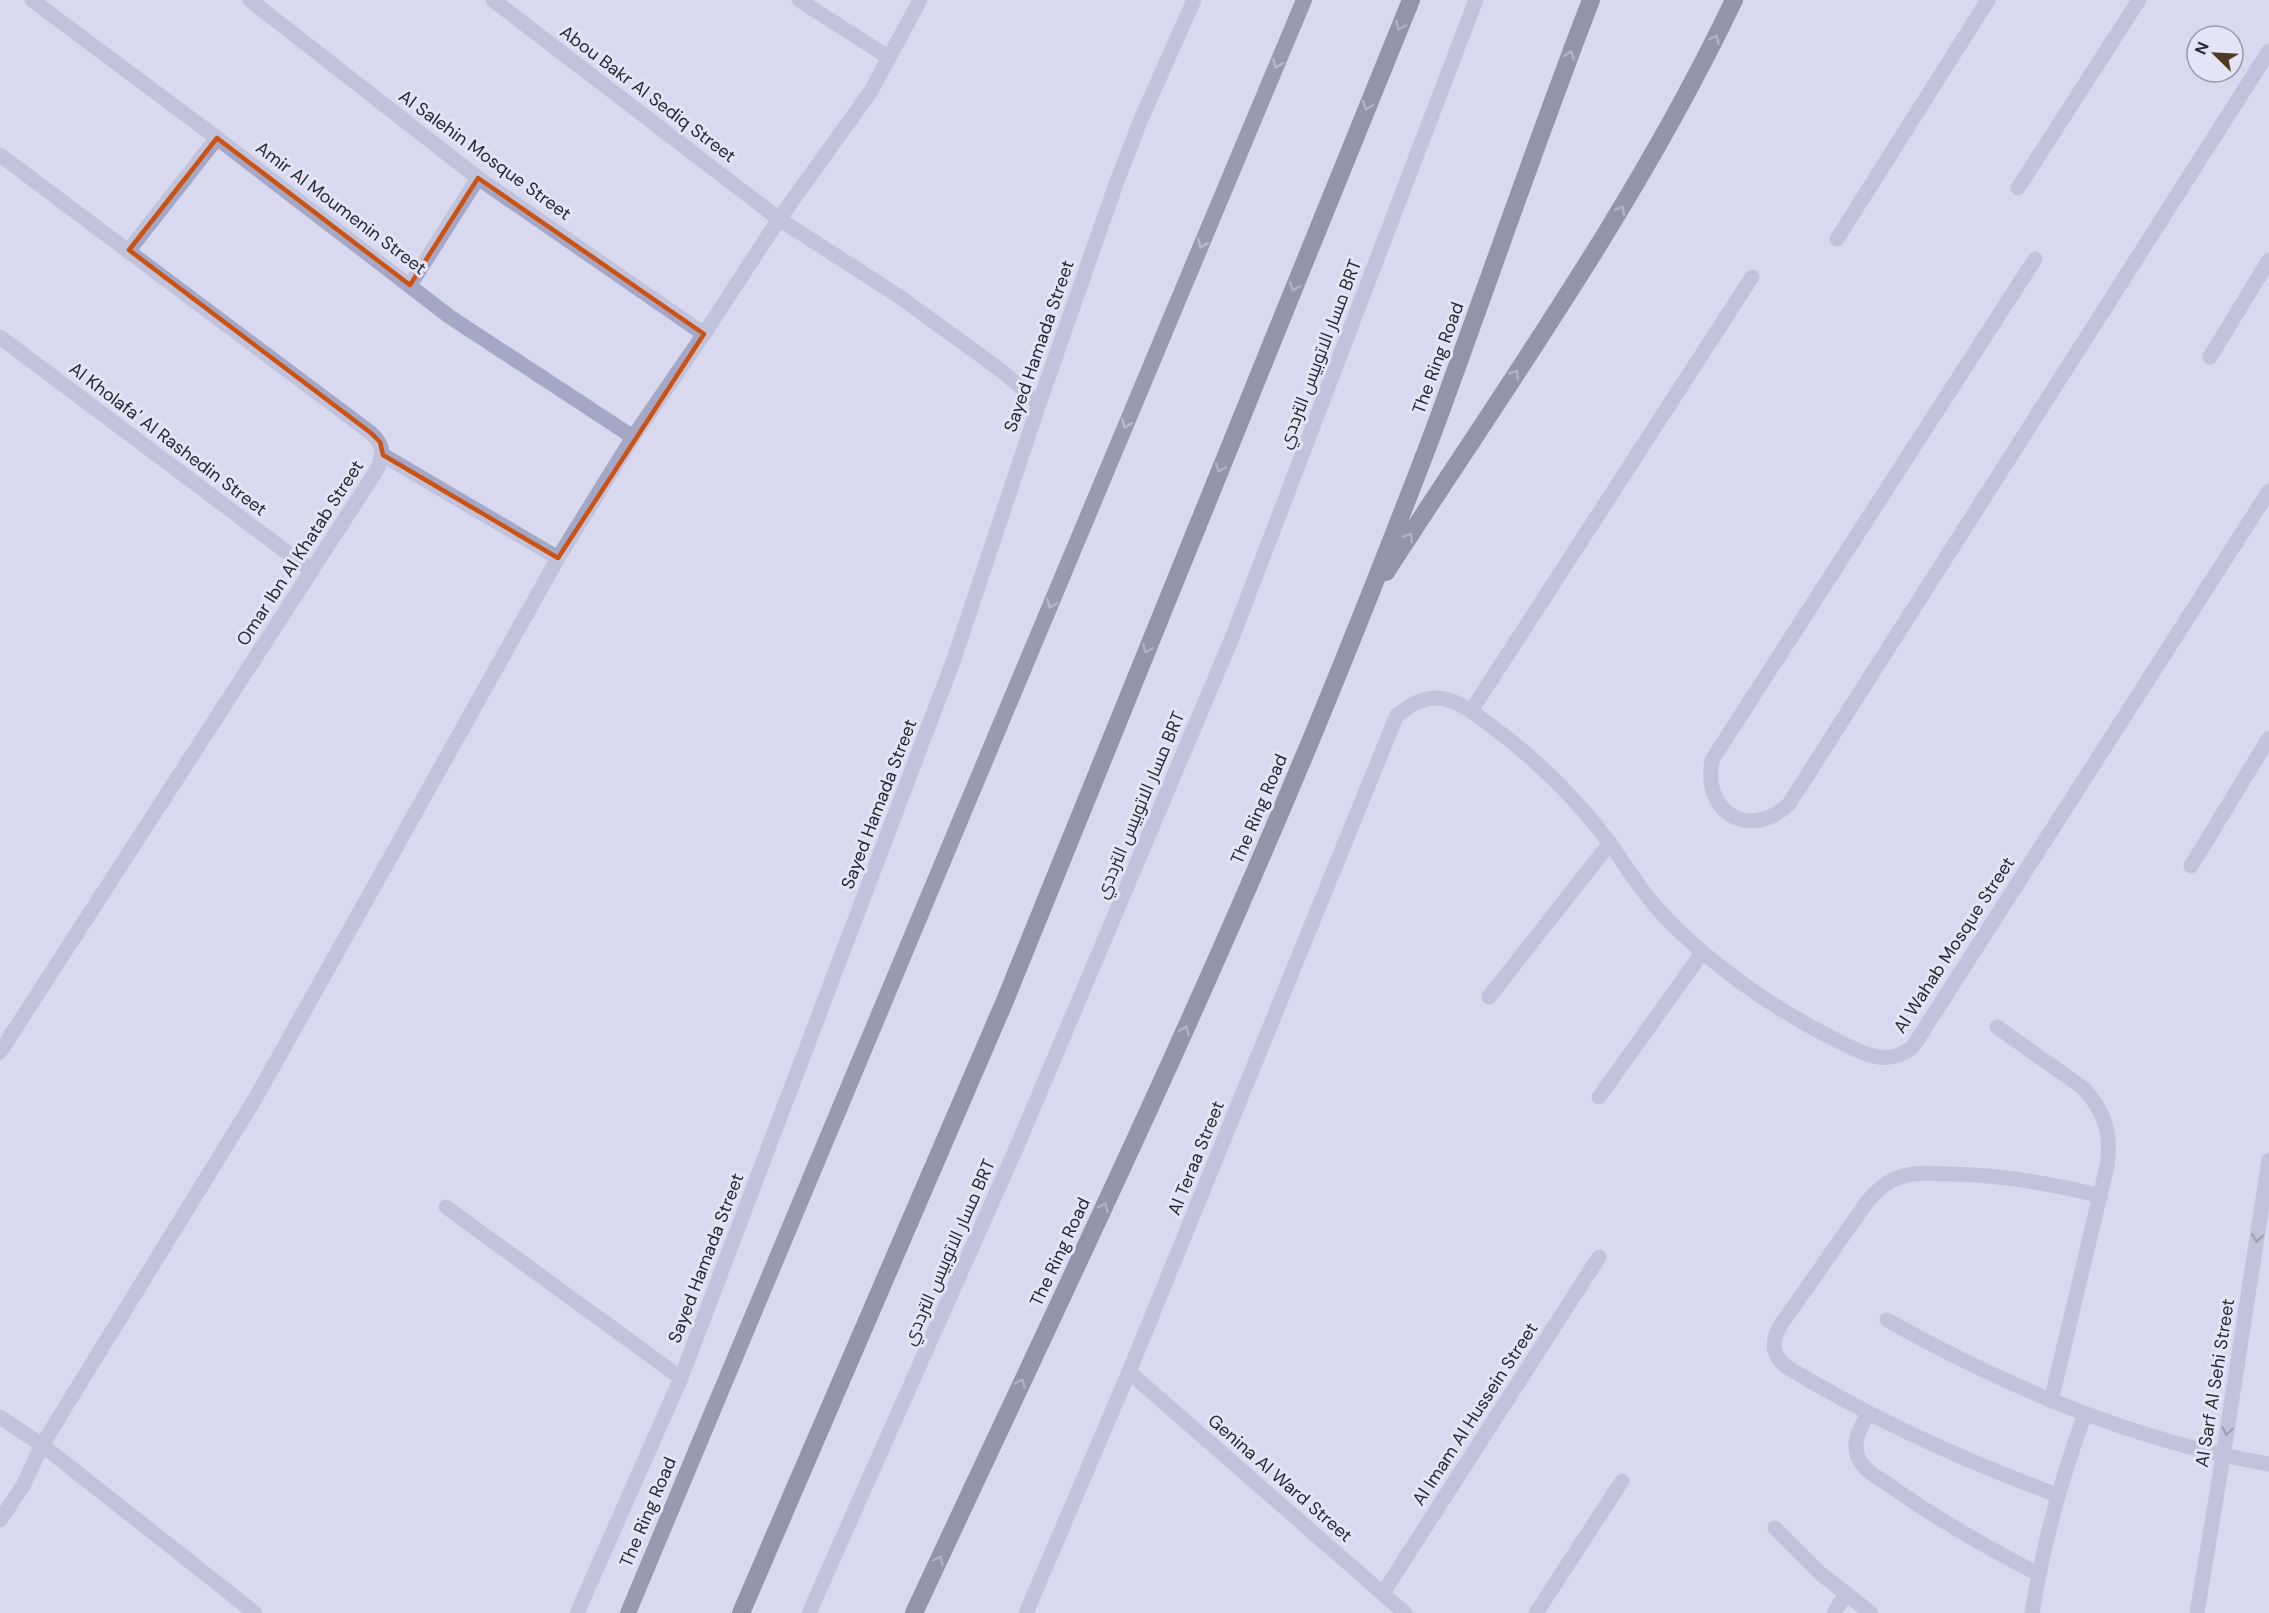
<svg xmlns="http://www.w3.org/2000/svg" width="2269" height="1613" font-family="'DM Sans',Cairo,sans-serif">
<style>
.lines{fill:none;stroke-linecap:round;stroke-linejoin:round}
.service{stroke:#a5a7c6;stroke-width:15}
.minor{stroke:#a5a7c6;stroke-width:15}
.trunk{stroke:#4a5062;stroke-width:16}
.motorway{stroke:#3d4252;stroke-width:18}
.oneway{stroke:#808394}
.oneway2{stroke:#8f93a5}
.oneway3{stroke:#595b6d}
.marked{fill:none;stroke:#cb5212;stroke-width:4.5;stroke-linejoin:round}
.labels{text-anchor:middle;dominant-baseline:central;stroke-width:6;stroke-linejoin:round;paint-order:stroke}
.street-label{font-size:18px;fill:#262832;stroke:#e4e4f7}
</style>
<rect width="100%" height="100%" fill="#d8d8ef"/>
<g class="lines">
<g class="service">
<path d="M2035,259L1712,760C1702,813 1750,841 1789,804L2269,51"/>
<path d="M1997,1027L2083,1088C2105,1111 2112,1135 2107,1166L2051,1401"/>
<path d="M1868,1414C1860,1428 1852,1441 1858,1457C1864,1471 1880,1479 1892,1487C1938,1520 1988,1548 2038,1574"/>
<path d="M2057,1495C1962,1460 1874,1420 1787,1367C1772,1356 1771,1342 1780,1326L1867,1202C1878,1189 1890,1178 1908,1175C1920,1172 1933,1174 1945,1174C1998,1174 2049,1183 2101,1196"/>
<path d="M1775,1528L1821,1574L1871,1613"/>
<path d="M809,1613L1018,1144L1232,638L1476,0"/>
<path d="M1834,1613L1846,1594"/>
<path d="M2032,1613C2043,1545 2061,1479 2085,1414"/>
</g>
<g class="minor">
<path d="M32,0L217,138L450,317L633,437"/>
<path d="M250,0L478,178L704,334"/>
<path d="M493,0L779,219L900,297L1003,372L1039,404"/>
<path d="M799,0L888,57"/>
<path d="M0,155L371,433C383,444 384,453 378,468L0,1052"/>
<path d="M2018,188L2139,0"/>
<path d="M1837,239L1988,0"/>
<path d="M129,250L217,138"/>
<path d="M410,285L478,178"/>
<path d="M0,337L312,571"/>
<path d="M2210,357L2269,260"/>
<path d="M383,455L558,558"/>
<path d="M1471,711L1752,277"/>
<path d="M2191,866L2269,738"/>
<path d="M1489,997L1610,843"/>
<path d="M1599,1097L1702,953"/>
<path d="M446,1207L681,1378"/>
<path d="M1887,1320C2007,1387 2133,1441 2269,1464"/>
<path d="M1129,1372L1405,1613"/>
<path d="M0,1417L42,1445L255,1613"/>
<path d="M0,1520L23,1486L42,1445L255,1099L558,558L633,437L704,334L779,219L871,91L920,0"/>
<path d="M1383,1593L1599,1257"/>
<path d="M577,1613L681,1378L954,659L1039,404L1117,181L1142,117L1194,0"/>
<path d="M1026,1613L1129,1372L1397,715C1408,707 1419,699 1434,698C1455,697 1473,713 1490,725C1535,758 1575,797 1609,842C1629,870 1644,896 1669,921C1717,969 1770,1006 1830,1037C1855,1049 1883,1069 1910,1049C1915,1045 1919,1037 1923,1031L2269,491"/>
<path d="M1536,1613L1622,1481"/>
<path d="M2197,1613L2223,1457L2269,1160"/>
</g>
<path class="trunk" d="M628,1613L1304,0"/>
<g class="motorway">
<path d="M1386,572C1507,385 1638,202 1734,0"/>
<path d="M741,1613L1004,1003L1411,0"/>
<path d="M914,1613C1044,1334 1178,1057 1297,773C1344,662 1388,550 1431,438C1485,292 1535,145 1591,0"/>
</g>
</g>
<defs><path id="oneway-chevron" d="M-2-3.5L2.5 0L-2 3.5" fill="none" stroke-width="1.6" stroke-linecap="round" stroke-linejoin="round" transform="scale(1.5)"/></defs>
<g class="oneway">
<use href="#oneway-chevron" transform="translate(1400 26) rotate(113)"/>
<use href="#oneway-chevron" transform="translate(1715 39) rotate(-65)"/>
<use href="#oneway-chevron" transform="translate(1570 55) rotate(-69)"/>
<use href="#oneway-chevron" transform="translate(1367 106) rotate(112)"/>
<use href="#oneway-chevron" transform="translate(1621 210) rotate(-59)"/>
<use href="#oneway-chevron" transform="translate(1294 287) rotate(112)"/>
<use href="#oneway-chevron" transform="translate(1515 374) rotate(-57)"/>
<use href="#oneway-chevron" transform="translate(1220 468) rotate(112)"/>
<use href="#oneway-chevron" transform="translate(1409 537) rotate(-57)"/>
<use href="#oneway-chevron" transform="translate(1147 649) rotate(112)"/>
<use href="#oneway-chevron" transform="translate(1185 1030) rotate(-66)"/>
<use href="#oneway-chevron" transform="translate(1104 1207) rotate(-65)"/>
<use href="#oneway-chevron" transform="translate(1021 1383) rotate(-65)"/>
<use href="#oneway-chevron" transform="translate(939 1560) rotate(-65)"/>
</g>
<g class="oneway2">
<use href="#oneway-chevron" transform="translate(1277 64) rotate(113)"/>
<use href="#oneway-chevron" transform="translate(1202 244) rotate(113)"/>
<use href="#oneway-chevron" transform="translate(1126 424) rotate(113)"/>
<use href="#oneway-chevron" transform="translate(1051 604) rotate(113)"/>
</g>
<g class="oneway3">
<use href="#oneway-chevron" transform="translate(2257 1238) rotate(99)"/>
<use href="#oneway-chevron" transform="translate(2227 1431) rotate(99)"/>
</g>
<path d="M0 0H2269V1613H0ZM217,138L410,285L478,178L704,334L558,558L383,455L380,442L371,433L129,250Z" fill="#d8d8ef" fill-opacity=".55" fill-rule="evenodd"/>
<path class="marked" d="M217,138L410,285L478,178L704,334L558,558L383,455L380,442L371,433L129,250Z"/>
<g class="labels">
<g class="street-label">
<text transform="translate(648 94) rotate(37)">Abou Bakr Al Sediq Street</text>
<text transform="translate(485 155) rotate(36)">Al Salehin Mosque Street</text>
<text transform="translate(341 208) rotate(37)">Amir Al Moumenin Street</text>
<text transform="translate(1039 346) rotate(-71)">Sayed Hamada Street</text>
<text transform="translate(1320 354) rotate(-69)">مسار الاتوبيس الترددي BRT</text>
<text transform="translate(1438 358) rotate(-70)">The Ring Road</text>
<text transform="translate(168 439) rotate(37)">Al Kholafa' Al Rashedin Street</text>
<text transform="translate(300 553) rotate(-57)">Omar Ibn Al Khatab Street</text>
<text transform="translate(879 804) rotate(-69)">Sayed Hamada Street</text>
<text transform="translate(1140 805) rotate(-67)">مسار الاتوبيس الترددي BRT</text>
<text transform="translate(1259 809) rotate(-67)">The Ring Road</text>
<text transform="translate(1954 945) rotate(-57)">Al Wahab Mosque Street</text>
<text transform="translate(1196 1158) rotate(-68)">Al Teraa Street</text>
<text transform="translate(949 1252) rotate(-66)">مسار الاتوبيس الترددي BRT</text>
<text transform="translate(1060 1252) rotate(-65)">The Ring Road</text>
<text transform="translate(706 1258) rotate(-69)">Sayed Hamada Street</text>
<text transform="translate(2215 1383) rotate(-81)">Al Sarf Al Sehi Street</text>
<text transform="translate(1475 1414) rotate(-57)">Al Imam Al Hussein Street</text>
<text transform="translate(1280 1478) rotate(41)">Genina Al Ward Street</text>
<text transform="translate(648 1512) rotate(-67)">The Ring Road</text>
</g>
</g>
<g transform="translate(2215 54) rotate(294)"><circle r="28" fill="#e4e4f7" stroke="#9899a8" stroke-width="1.5"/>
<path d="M0-4.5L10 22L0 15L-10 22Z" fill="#503a1e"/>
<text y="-9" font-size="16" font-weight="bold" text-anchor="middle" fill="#262832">N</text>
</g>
</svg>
